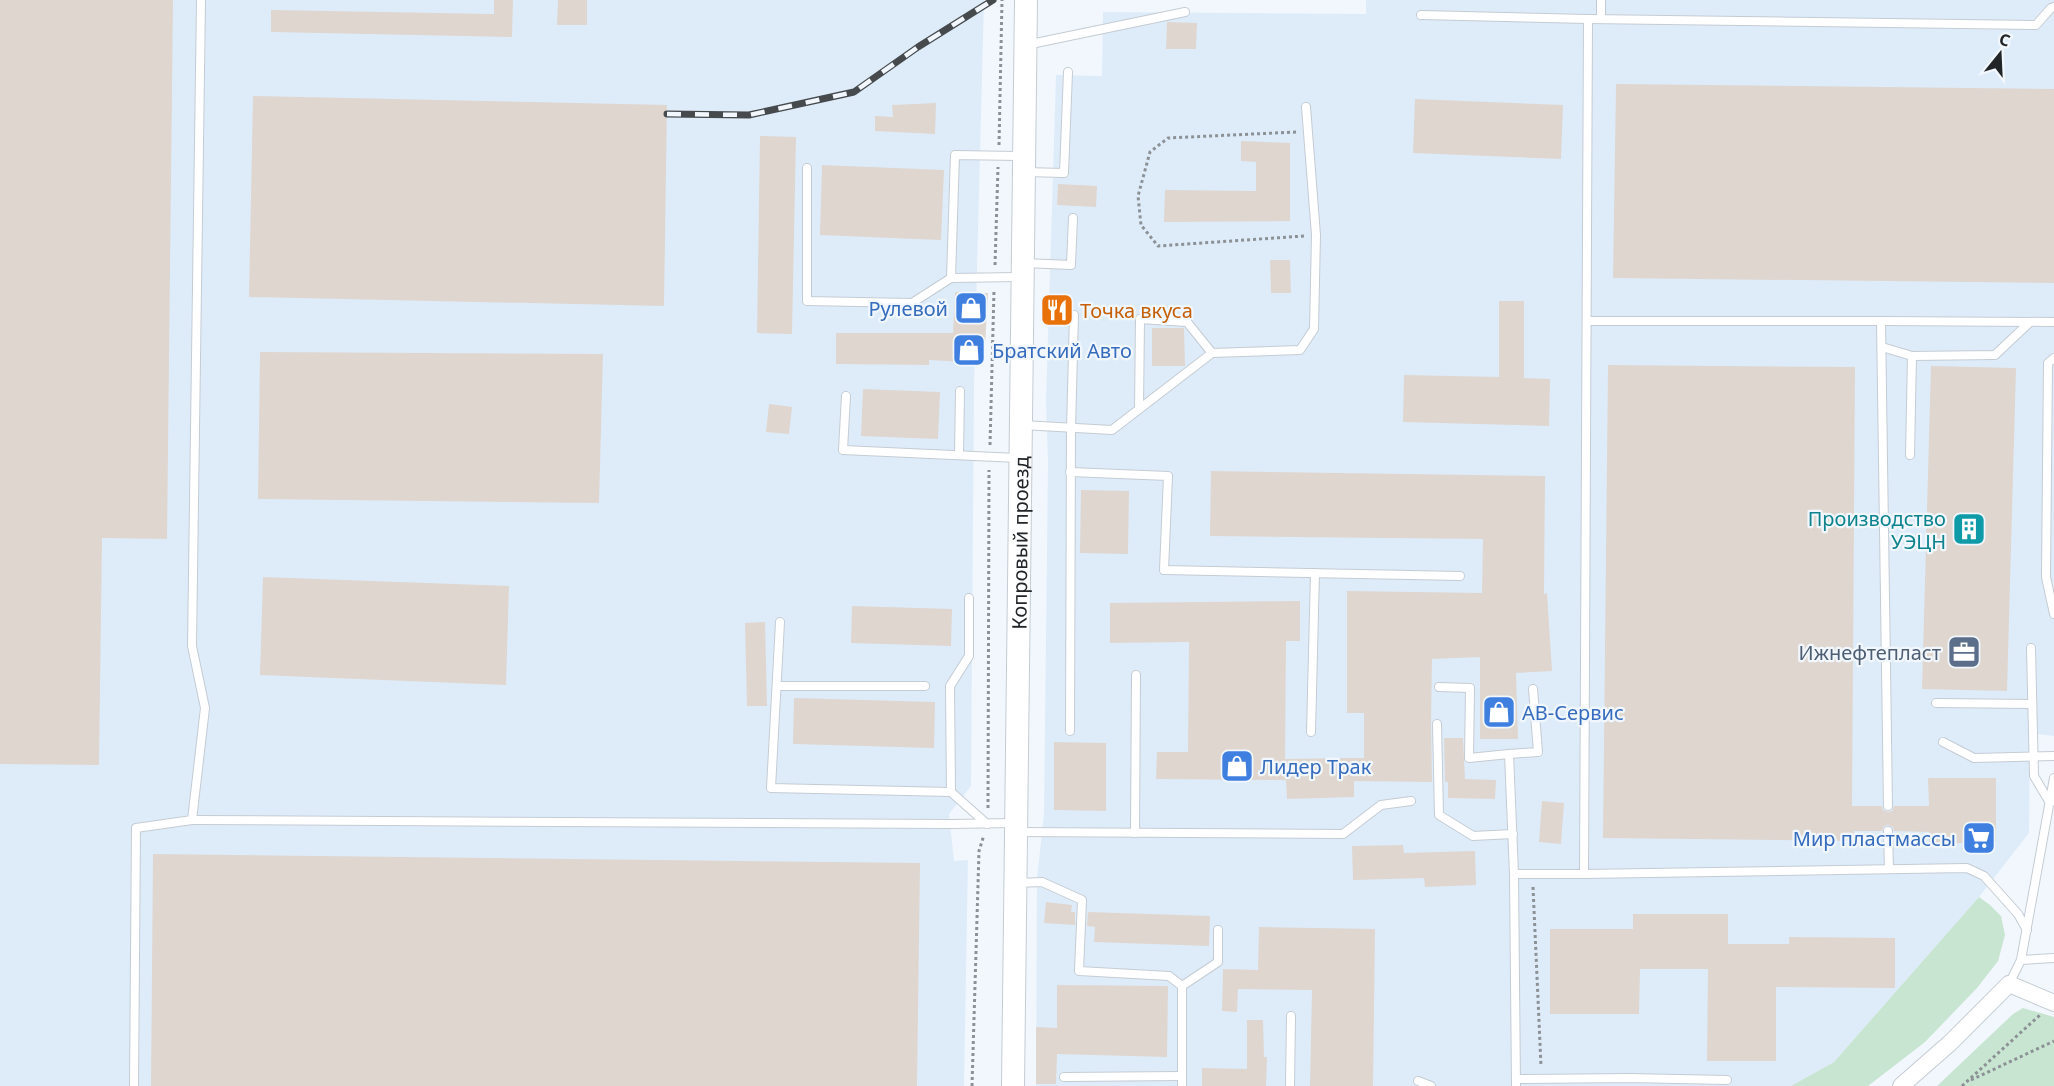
<svg xmlns="http://www.w3.org/2000/svg" width="2054" height="1086" font-family="'Noto Sans',sans-serif">
<style>
.built{fill:#deecfa}
.green{fill:#c8e5d1}
.building{fill:#dfd6cf}
.lines{fill:none;stroke-linecap:round;stroke-linejoin:round}
.service-casing{stroke:#c4ccd3;stroke-width:10}
.minor-casing{stroke:#c4ccd3;stroke-width:18}
.secondary-casing{stroke:#c4ccd3;stroke-width:24}
.path{stroke:#8c9195;stroke-width:3;stroke-dasharray:3 3;stroke-linecap:butt}
.service{stroke:#fff;stroke-width:8}
.minor{stroke:#fff;stroke-width:16}
.secondary{stroke:#fff;stroke-width:22}
.rail-casing{stroke:#464a4d;stroke-width:7}
.rail{stroke:#f1f7fd;stroke-width:4.5;stroke-dasharray:14;stroke-linecap:butt}
.labels{text-anchor:middle;dominant-baseline:central;stroke-width:4.5;stroke-linejoin:round;paint-order:stroke}
.shop-label{font-size:20px;fill:#366cbe;stroke:#f1f7fd;text-anchor:start}
.food-label{font-size:20px;fill:#c56008;stroke:#f1f7fd;text-anchor:start}
.culture-label{font-size:20px;fill:#0d838f;stroke:#f1f7fd;text-anchor:end}
.street-label{font-size:20px;fill:#222528;stroke:#f1f7fd}
.service-label{font-size:20px;fill:#4e5e75;stroke:#f1f7fd;text-anchor:end}
</style>
<rect width="100%" height="100%" fill="#f1f7fd"/>
<g class="built">
<path d="M0,0H984L974,385L971,786L949,814L954,861L968,860L964,1086H0Z"/>
<path d="M1366,0H2054V736L2030,733L2029,833L1979,897L1834,1062L1791,1086H1036L1037,879L1044,814L1048,462L1046,402L1056,75L1102,76L1103,12L1366,14Z"/>
</g>
<g class="green">
<path d="M1979,897L1990,905L2001,916L2005,935L1998,961L1977,988L1925,1042L1868,1086H1791L1834,1062Z"/>
<path d="M2023,1008L2054,1017V1086H1937L2013,1014Z"/>
</g>
<g class="building">
<path d="M0,0H173L167,539L102,538L99,765L0,764Z"/>
<path d="M494,0H513L512,37L271,32V10L494,14Z"/>
<path d="M558,0H587V25H557Z"/>
<path d="M1167,22L1197,23L1196,49H1166Z"/>
<path d="M1616,84L2054,89V283L1613,278Z"/>
<path d="M253,96L667,105L664,306L249,297Z"/>
<path d="M1415,99L1563,105L1561,159L1413,153Z"/>
<path d="M936,103L935,134L875,131V116L893,117L892,105Z"/>
<path d="M760,136L796,137L792,334L757,333Z"/>
<path d="M1241,141L1290,143V221L1164,222L1165,190L1256,191V162L1241,161Z"/>
<path d="M822,165L944,170L941,240L820,235Z"/>
<path d="M1058,184L1097,186L1096,207L1057,205Z"/>
<path d="M1270,260H1290L1291,293H1271Z"/>
<path d="M955,292L988,293L984,363L929,360V365L836,364V333H953Z"/>
<path d="M1048,295L1066,296L1065,324L1047,323Z"/>
<path d="M1499,301H1524V378L1550,379L1549,426L1403,422L1404,375L1499,377Z"/>
<path d="M1152,328H1184L1185,366H1152Z"/>
<path d="M260,352L603,354L599,503L258,499Z"/>
<path d="M1608,365L1855,367L1852,806H1882L1883,810L1888,812L1892,811L1894,806H1929L1928,778H1996V842L1929,844V832L1894,831L1893,827L1888,825L1884,826L1882,831H1854V841L1603,838Z"/>
<path d="M1931,366L2016,368L2007,691L1922,689Z"/>
<path d="M863,389L940,392L938,439L861,436Z"/>
<path d="M769,404L792,407L789,434L766,432Z"/>
<path d="M1211,471L1545,476L1544,594L1547,593L1552,671L1516,673L1518,739H1480V657L1432,659L1431,724L1432,782L1354,781V797L1287,799L1286,780L1156,779L1157,752H1188L1189,642L1110,643V603L1300,601V641H1286L1285,759L1345,758H1364V713H1347V591L1482,593L1483,539L1210,536Z"/>
<path d="M1081,490L1129,491L1128,554L1080,553Z"/>
<path d="M263,577L509,586L506,685L260,675Z"/>
<path d="M852,606L952,609L951,646L851,643Z"/>
<path d="M765,622L767,706H747L745,623Z"/>
<path d="M794,698L935,702L934,748L793,744Z"/>
<path d="M1444,738H1463L1465,779L1496,780L1495,799L1448,798V782H1445Z"/>
<path d="M1054,742L1106,743V811L1054,810Z"/>
<path d="M1542,801L1564,803L1561,844L1539,842Z"/>
<path d="M1403,845L1404,853L1475,851L1476,885L1425,887L1424,878L1353,880L1352,846Z"/>
<path d="M153,854L920,863L917,1086H151Z"/>
<path d="M1046,902L1072,905L1071,912H1075V925L1044,923Z"/>
<path d="M1088,912L1210,916L1209,946L1094,942L1095,927L1087,926Z"/>
<path d="M1633,914H1728V944H1789V937L1895,938V988L1776,987V1061H1707L1708,969H1640L1639,1014H1550V929H1633Z"/>
<path d="M1259,927L1375,929L1373,1086H1310L1312,990L1238,989L1237,1012L1222,1011L1223,969L1258,970Z"/>
<path d="M1057,985L1168,986L1167,1057L1057,1054L1056,1084H1036V1027L1057,1028Z"/>
<path d="M1247,1020H1263L1264,1057H1267L1266,1086H1202V1068L1247,1069Z"/>
</g>
<g class="lines">
<defs>
<g id="service">
<path d="M1421,15L1588,19L2036,25L2051,8L2054,7"/>
<path d="M1601,19V0"/>
<path d="M1026,45L1185,12"/>
<path d="M807,168V301L912,303L951,278L1022,277"/>
<path d="M1025,172L1064,173L1068,72"/>
<path d="M1024,263L1071,265L1073,218"/>
<path d="M951,278L955,155L1023,156"/>
<path d="M1587,321H1881L1888,806"/>
<path d="M1881,321L2054,322"/>
<path d="M1882,347L1912,356L1995,355L2030,322"/>
<path d="M2054,358L2048,363L2046,577L2054,614"/>
<path d="M846,396L843,450L1020,458"/>
<path d="M1139,409L1140,319L1187,322L1212,353"/>
<path d="M1022,425L1112,430L1212,353L1300,350L1314,329L1316,235L1306,107"/>
<path d="M959,455L960,391"/>
<path d="M1910,455L1912,356"/>
<path d="M1070,472L1168,476L1164,570L1460,576"/>
<path d="M969,598V656L950,686L951,792L987,824"/>
<path d="M780,622L771,788L951,792"/>
<path d="M2031,648L2034,776L2050,803"/>
<path d="M777,686H925"/>
<path d="M1439,687L1470,688L1469,758L1509,754L1514,874L1516,1086"/>
<path d="M1936,703L2032,704"/>
<path d="M1437,724L1439,815L1473,836L1513,834"/>
<path d="M1070,731L1071,428L1074,315"/>
<path d="M1311,732L1315,573"/>
<path d="M1943,742L1974,758L2054,756"/>
<path d="M1509,754L1538,752L1533,689"/>
<path d="M192,820L950,824L1014,823"/>
<path d="M1888,831L1889,869"/>
<path d="M1016,832L1343,834L1381,805L1411,801"/>
<path d="M1135,833L1136,675"/>
<path d="M1514,874H1584L1588,19"/>
<path d="M1584,874L1967,868L1984,876L2018,914L2027,930"/>
<path d="M1017,883L1042,882L1082,900L1079,971L1169,976L1182,986"/>
<path d="M2021,960L2054,958"/>
<path d="M2009,984L2021,960L2054,778"/>
<path d="M1182,986L1218,962V930"/>
<path d="M1064,1077L1182,1076"/>
<path d="M1516,1079L1629,1078L1727,1080"/>
<path d="M1418,1081L1431,1086"/>
<path d="M134,1086L136,828L192,820L205,708L192,646L201,0"/>
<path d="M1182,1086V986"/>
<path d="M1290,1086L1291,1016"/>
</g>
<path id="minor" d="M1901,1086L1950,1043L2009,984L2054,1003"/>
<g id="secondary">
<path id="s1" d="M1013,1086L1026,0"/>
</g>
</defs>
<use href="#service" class="service-casing"/>
<use href="#minor" class="minor-casing"/>
<use href="#secondary" class="secondary-casing"/>
<g class="path">
<path d="M1296,132L1168,138L1150,152L1138,196L1141,225L1158,246L1304,236"/>
<path d="M999,145L1002,0"/>
<path d="M995,265L998,167"/>
<path d="M990,445L994,290"/>
<path d="M988,808L989,470"/>
<path d="M1533,887L1541,1066"/>
<path d="M1971,1080L2054,1041"/>
<path d="M972,1086L979,851L984,835"/>
<path d="M1962,1086L2041,1014"/>
</g>
<use href="#service" class="service"/>
<use href="#minor" class="minor"/>
<use href="#secondary" class="secondary"/>
<defs>
<path id="rail" d="M667,114L749,115L854,92L918,47L993,0"/>
</defs>
<use href="#rail" class="rail-casing"/>
<use href="#rail" class="rail"/>
</g>
<defs>
<symbol id="shop-square" viewBox="-11 -11 22 22"><rect x="-9" y="-9" width="18" height="18" rx="4" fill="#3f7fe0" stroke="#f1f7fd"/><path d="M-5-2.5h2.3a2.7 3.5 0 0 1 5.4 0H5L5.5 6h-11ZM-1.5-2.5h3a1.5 2.3 0 0 0-3 0Z" fill="#fff"/></symbol>
<symbol id="restaurant-square" viewBox="-11 -11 22 22"><rect x="-9" y="-9" width="18" height="18" rx="4" fill="#e8710a" stroke="#f1f7fd"/><path d="M-5-6h1v4h1v-4h1v4h1v-4h1v5L-1.5 .5V6h-2V.5L-5-1ZM5-6V6H3V1.5H1.5Q1.5-4 5-6Z" fill="#fff"/></symbol>
<symbol id="building-square" viewBox="-11 -11 22 22"><rect x="-9" y="-9" width="18" height="18" rx="4" fill="#0f9aa8" stroke="#f1f7fd"/><path d="M-4-6H4V6H1V3H-1V6H-4ZM-2.5-4.3h1.7v1.8h-1.7ZM.8-4.3h1.7v1.8H.8ZM-2.5-1h1.7V.8h-1.7ZM.8-1h1.7V.8H.8Z" fill="#fff"/></symbol>
<symbol id="office-square" viewBox="-11 -11 22 22"><rect x="-9" y="-9" width="18" height="18" rx="4" fill="#5c6f8a" stroke="#f1f7fd"/><path d="M-6-3h4V-5.5h4V-3h4V5H-6ZM-1-4.5V-3h2v-1.5ZM-6 0V1H6V0Z" fill="#fff"/></symbol>
<symbol id="supermarket-square" viewBox="-11 -11 22 22"><rect x="-9" y="-9" width="18" height="18" rx="4" fill="#3f7fe0" stroke="#f1f7fd"/><path d="M-6-5.5h2.5l.6 2H6L4.5 2H-2.5L-4.4-4H-6ZM-1.5 3.2a1.3 1.3 0 1 0 .1 0ZM3 3.2a1.3 1.3 0 1 0 .1 0Z" fill="#fff"/></symbol>
</defs>
<g fill-rule="evenodd">
<use href="#shop-square" x="952" y="289" width="38" height="38"/>
<use href="#restaurant-square" x="1038" y="291" width="38" height="38"/>
<use href="#shop-square" x="950" y="331" width="38" height="38"/>
<use href="#building-square" x="1950" y="510" width="38" height="38"/>
<use href="#office-square" x="1945" y="633" width="38" height="38"/>
<use href="#shop-square" x="1480" y="693" width="38" height="38"/>
<use href="#shop-square" x="1218" y="747" width="38" height="38"/>
<use href="#supermarket-square" x="1960" y="819" width="38" height="38"/>
</g>
<g class="labels">
<g class="shop-label">
<text x="948" y="308" text-anchor="end">Рулевой</text>
<text x="992" y="350">Братский Авто</text>
<text x="1522" y="712">АВ-Сервис</text>
<text x="1260" y="766">Лидер Трак</text>
<text x="1956" y="838" text-anchor="end">Мир пластмассы</text>
</g>
<g class="food-label">
<text x="1080" y="310">Точка вкуса</text>
</g>
<g class="culture-label">
<text x="1946" y="518">Производство<tspan x="1946" dy="23">УЭЦН</tspan></text>
</g>
<g class="street-label">
<text stroke="none"><textPath href="#s1" startOffset="543">Копровый проезд</textPath></text>
</g>
<g class="service-label">
<text x="1941" y="652">Ижнефтепласт</text>
</g>
</g>
<g transform="translate(2000 54) rotate(18)" stroke="#f1f7fd" stroke-width="4.5" paint-order="stroke">
<path d="M0-4.5L10 22L0 15L-10 22Z" fill="#222528"/>
<text y="-9" font-size="16" font-weight="bold" text-anchor="middle" fill="#222528">С</text>
</g>
</svg>
